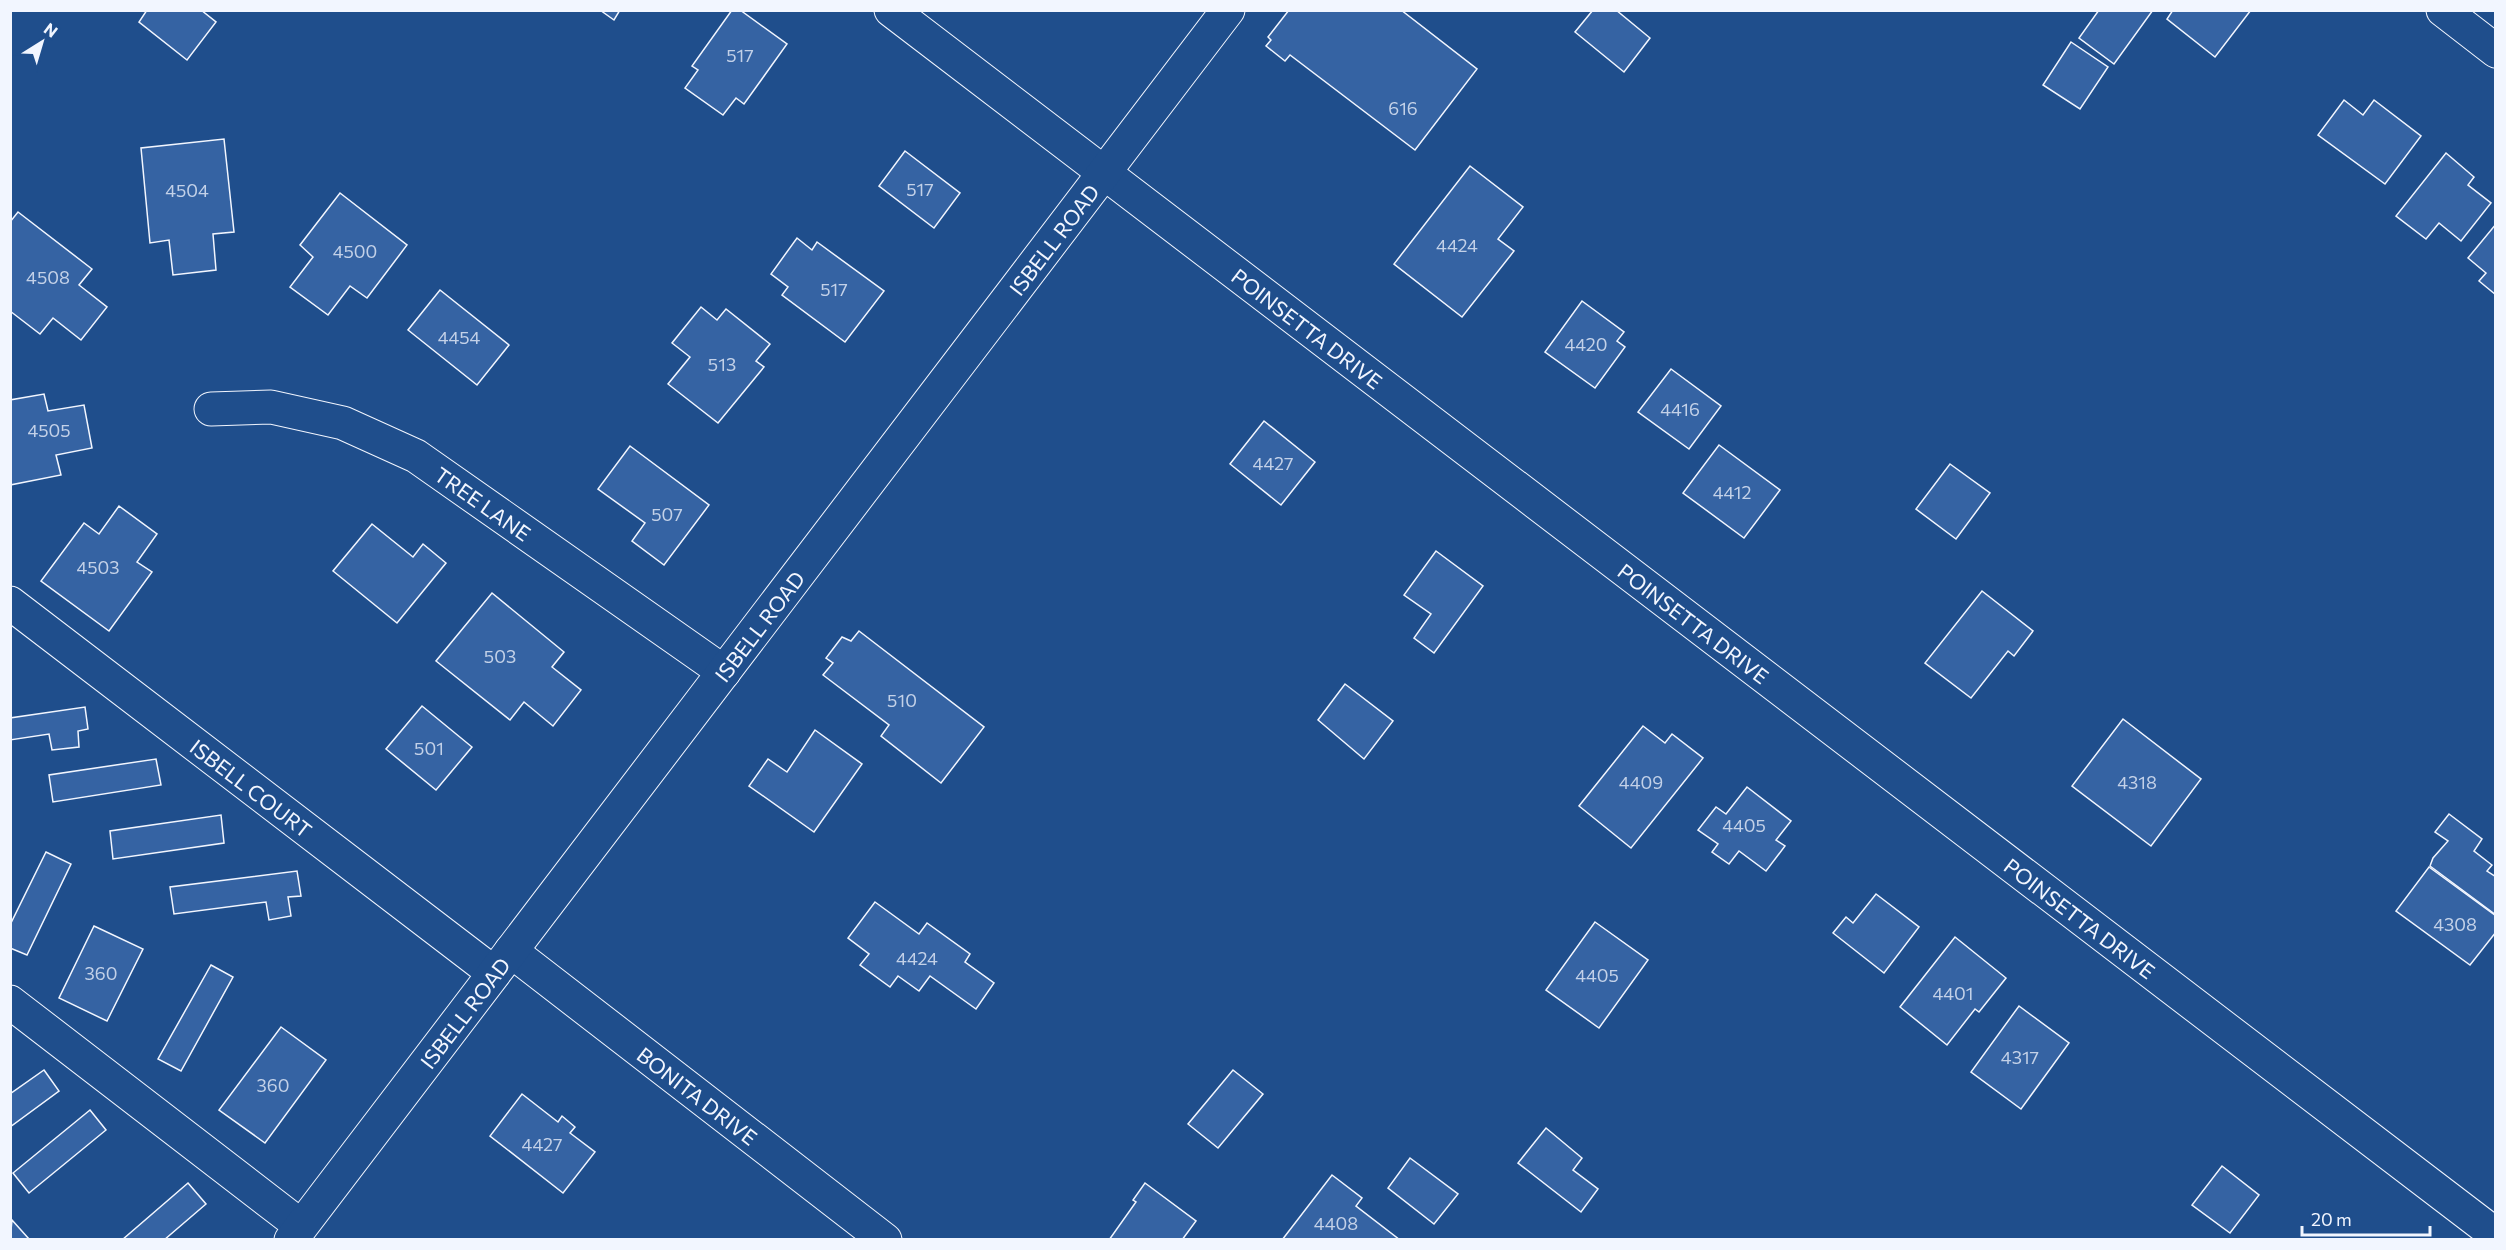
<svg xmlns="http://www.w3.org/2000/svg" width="2506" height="1250" font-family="Commissioner,sans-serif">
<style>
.building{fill:#3563a3;stroke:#f2f6ff;stroke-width:1.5}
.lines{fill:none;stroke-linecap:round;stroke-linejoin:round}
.minor-casing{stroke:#f2f6ff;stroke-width:35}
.tertiary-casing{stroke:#f2f6ff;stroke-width:35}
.minor{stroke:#1f4e8c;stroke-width:33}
.tertiary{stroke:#1f4e8c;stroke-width:33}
.labels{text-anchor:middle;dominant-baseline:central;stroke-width:4.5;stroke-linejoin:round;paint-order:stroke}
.number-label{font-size:18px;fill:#c3d1e8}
.street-label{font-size:21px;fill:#f2f6ff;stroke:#1f4e8c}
</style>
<rect width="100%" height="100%" fill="#1f4e8c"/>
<g class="building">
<path d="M147,10H201L216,22L187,60L139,22Z"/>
<path d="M600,10H620L614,20Z"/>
<path d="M732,10H740L787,44L744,104L736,98L723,115L685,88L698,70L692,66Z"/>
<path d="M1289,10H1401L1477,69L1415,150L1290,55L1285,61L1266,46L1271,40L1268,37Z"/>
<path d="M1593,10H1616L1650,38L1624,72L1575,32Z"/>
<path d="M2099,10H2153L2114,64L2079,38Z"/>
<path d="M2173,10H2251L2215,57L2167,19Z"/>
<path d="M2071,42L2108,67L2080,109L2043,85Z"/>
<path d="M2344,100L2363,115L2374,100L2421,136L2385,184L2318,135Z"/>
<path d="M224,139L234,232L213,234L216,270L173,275L169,240L150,243L141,148Z"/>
<path d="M905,151L960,193L934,228L879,186Z"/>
<path d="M2446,153L2474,177L2468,185L2491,203L2461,241L2439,223L2426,239L2396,216Z"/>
<path d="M1470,166L1523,207L1498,239L1514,251L1462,317L1394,264Z"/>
<path d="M340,193L407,245L367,298L350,286L328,315L290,287L313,257L300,245Z"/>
<path d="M18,212L92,269L79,285L107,307L81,340L53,318L40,334L10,311V222Z"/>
<path d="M2496,224V295L2479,281L2486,273L2468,258Z"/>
<path d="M797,238L812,250L817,242L884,291L845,342L782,295L788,287L771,274Z"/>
<path d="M440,290L509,345L477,385L408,330Z"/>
<path d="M1582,301L1624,332L1617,341L1625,347L1595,388L1545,352Z"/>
<path d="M701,307L717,320L726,309L770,344L756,361L764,367L718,423L668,384L690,357L672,343Z"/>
<path d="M1671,369L1721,406L1689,449L1638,412Z"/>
<path d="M44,394L48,411L84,405L92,448L56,455L61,475L10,485V400Z"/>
<path d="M1264,421L1315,462L1281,505L1230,464Z"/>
<path d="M1719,445L1780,490L1744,538L1683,493Z"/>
<path d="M630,446L709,505L664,565L632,541L645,523L598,489Z"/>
<path d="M1950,464L1990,493L1956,539L1916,509Z"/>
<path d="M119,506L157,534L137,562L152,572L109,631L41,581L84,523L99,534Z"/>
<path d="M372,524L413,557L423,544L446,563L397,623L333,571Z"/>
<path d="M1436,551L1483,586L1434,653L1414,638L1431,614L1404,595Z"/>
<path d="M1982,591L2033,631L2014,656L2008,651L1971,698L1925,663Z"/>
<path d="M492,593L564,652L552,667L581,690L553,726L524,702L510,720L436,661Z"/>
<path d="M859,631L984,727L941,783L881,736L889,725L823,675L833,663L826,658L842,637L851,641Z"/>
<path d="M1345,684L1393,721L1364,759L1318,720Z"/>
<path d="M422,706L472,747L436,790L386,749Z"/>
<path d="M85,707L88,729L78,731L79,747L52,750L49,734L10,740V718Z"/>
<path d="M2123,719L2201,779L2151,846L2072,786Z"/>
<path d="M1643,726L1665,743L1672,734L1703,758L1631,848L1579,806Z"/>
<path d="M815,730L862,764L814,832L749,786L768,759L787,772Z"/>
<path d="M156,759L161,785L53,802L49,775Z"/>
<path d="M1747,787L1791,821L1776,840L1785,846L1766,871L1739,851L1729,864L1712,852L1718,844L1698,830L1716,807L1726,814Z"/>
<path d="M2449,814L2482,839L2474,851L2492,865L2487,871L2496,877V915L2430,866L2433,858L2448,841L2435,832Z"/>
<path d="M221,815L224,843L113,859L110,831Z"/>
<path d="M46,852L71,864L27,955L10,948V925Z"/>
<path d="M2429,867L2496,916V932L2470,965L2396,911Z"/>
<path d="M297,871L301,896L288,897L291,916L269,920L266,902L174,914L170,887Z"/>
<path d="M1876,894L1919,927L1884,973L1833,933L1846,917L1853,923Z"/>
<path d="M875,902L919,934L927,923L970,954L965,962L994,983L976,1009L930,976L919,991L898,976L890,987L860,965L869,954L848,938Z"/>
<path d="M1595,922L1648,960L1599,1028L1546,990Z"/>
<path d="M94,926L143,949L107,1021L59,998Z"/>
<path d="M1955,937L2006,978L1979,1012L1975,1009L1947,1045L1900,1007Z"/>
<path d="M211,965L233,977L181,1071L158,1059Z"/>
<path d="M2019,1006L2069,1043L2021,1109L1971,1072Z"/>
<path d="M281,1027L326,1060L265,1143L219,1110Z"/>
<path d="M44,1070L59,1091L10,1127V1094Z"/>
<path d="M1233,1070L1263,1094L1218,1148L1188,1124Z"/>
<path d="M522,1094L558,1122L562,1116L575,1127L570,1133L595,1152L563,1193L490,1136Z"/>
<path d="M90,1110L106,1130L29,1193L13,1173Z"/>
<path d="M1546,1128L1582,1158L1573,1170L1598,1189L1581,1212L1518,1163Z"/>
<path d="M1410,1158L1458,1194L1434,1224L1388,1188Z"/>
<path d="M2222,1166L2259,1195L2230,1233L2192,1205Z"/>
<path d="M1332,1175L1362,1198L1356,1206L1400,1240H1282Z"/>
<path d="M188,1183L206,1204L164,1240H122Z"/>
<path d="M1145,1183L1196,1221L1182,1240H1109L1136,1202L1133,1200Z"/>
<path d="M12,1220L29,1239L28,1240H10Z"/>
</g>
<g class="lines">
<defs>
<g id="minor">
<path id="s1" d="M891,10L2496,1235"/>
<path d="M2443,10L2496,51"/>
<path id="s2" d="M211,409L271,407L343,423L416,456L724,672"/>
<path id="s3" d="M10,603L494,973"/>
<path id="s4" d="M511,951L885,1240"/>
<path d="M10,1002L301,1226"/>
</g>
<g id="tertiary">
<path id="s5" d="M291,1240L1228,10"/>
</g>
</defs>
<use href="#minor" class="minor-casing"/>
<use href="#tertiary" class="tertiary-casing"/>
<use href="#minor" class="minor"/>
<use href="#tertiary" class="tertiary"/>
</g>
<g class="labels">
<g class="number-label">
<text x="740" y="55">517</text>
<text x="1403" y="108">616</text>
<text x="920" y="189">517</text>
<text x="187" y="190">4504</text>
<text x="1457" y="245">4424</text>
<text x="355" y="251">4500</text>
<text x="48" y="277">4508</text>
<text x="834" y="289">517</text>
<text x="459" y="337">4454</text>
<text x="1586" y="344">4420</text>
<text x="722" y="364">513</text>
<text x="1680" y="409">4416</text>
<text x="49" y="430">4505</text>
<text x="1273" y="463">4427</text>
<text x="1732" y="492">4412</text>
<text x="667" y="514">507</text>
<text x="98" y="567">4503</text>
<text x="500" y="656">503</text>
<text x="902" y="700">510</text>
<text x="429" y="748">501</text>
<text x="1641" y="782">4409</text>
<text x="2137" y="782">4318</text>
<text x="1744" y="825">4405</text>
<text x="2455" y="924">4308</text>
<text x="917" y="958">4424</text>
<text x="101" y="973">360</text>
<text x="1597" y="975">4405</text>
<text x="1953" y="993">4401</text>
<text x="2020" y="1057">4317</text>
<text x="273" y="1085">360</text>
<text x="542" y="1144">4427</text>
<text x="1336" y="1223">4408</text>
</g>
<g class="street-label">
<text stroke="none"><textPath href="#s5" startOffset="1258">ISBELL ROAD</textPath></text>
<text stroke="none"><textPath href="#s1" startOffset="524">POINSETTA DRIVE</textPath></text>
<text stroke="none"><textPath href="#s2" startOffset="296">TREE LANE</textPath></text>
<text stroke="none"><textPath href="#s1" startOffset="1010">POINSETTA DRIVE</textPath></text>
<text stroke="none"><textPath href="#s5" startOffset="772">ISBELL ROAD</textPath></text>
<text stroke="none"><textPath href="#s3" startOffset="304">ISBELL COURT</textPath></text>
<text stroke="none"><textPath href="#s1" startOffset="1496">POINSETTA DRIVE</textPath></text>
<text stroke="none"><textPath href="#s5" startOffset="286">ISBELL ROAD</textPath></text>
<text stroke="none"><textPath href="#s4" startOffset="236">BONITA DRIVE</textPath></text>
</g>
</g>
<rect width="2506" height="1250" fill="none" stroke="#f2f6ff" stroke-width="24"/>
<g transform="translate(42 42) rotate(37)" stroke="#1f4e8c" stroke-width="4.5" paint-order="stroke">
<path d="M0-4.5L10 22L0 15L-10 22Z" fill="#f2f6ff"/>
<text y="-9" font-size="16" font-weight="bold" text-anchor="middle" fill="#f2f6ff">N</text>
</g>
<path d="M2302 1226v9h128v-9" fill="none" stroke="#f2f6ff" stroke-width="3"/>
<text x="2311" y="1226" font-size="18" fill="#f2f6ff" stroke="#1f4e8c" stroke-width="4.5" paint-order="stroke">20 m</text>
</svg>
